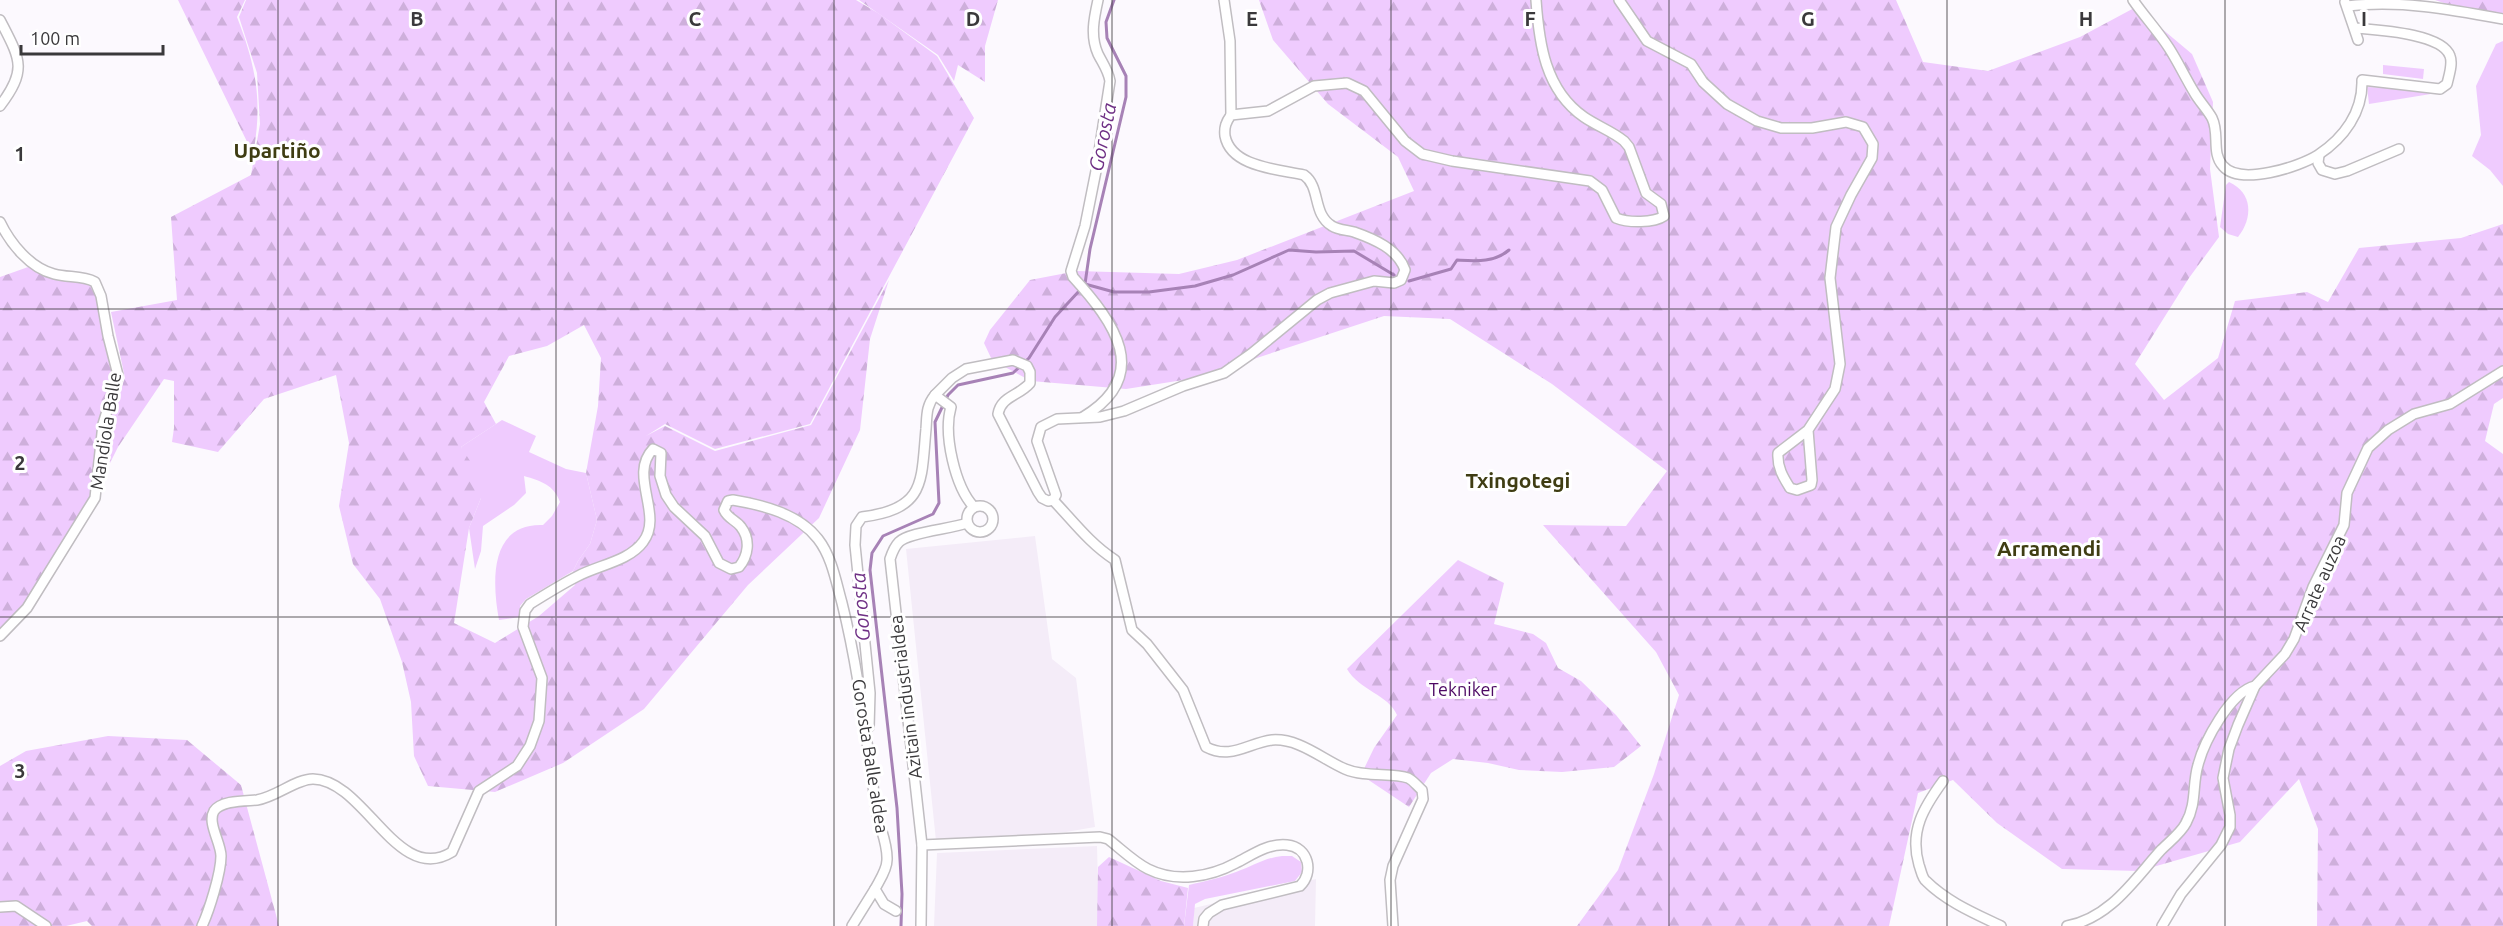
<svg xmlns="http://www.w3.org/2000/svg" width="2503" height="926" font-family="Ubuntu,sans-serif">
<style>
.built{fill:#f4ecf8}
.green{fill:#efcbfe}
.forest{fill:url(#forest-firs);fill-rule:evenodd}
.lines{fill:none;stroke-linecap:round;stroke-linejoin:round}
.stream{stroke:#a782b6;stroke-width:3}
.minor-casing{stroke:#c0bdc1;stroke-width:12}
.minor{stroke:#fff;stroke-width:9}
.grid{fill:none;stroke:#3a393b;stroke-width:1.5;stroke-opacity:0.55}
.labels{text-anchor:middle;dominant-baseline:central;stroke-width:6;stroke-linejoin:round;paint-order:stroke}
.street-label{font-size:18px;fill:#3a393b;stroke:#fff}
.park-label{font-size:18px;fill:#4d0963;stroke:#fff}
.water-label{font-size:20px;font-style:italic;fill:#6f3085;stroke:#fff}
.quarter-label{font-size:21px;font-weight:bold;fill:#3f3d13;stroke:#fff}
.grid-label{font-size:20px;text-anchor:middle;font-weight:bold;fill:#3a393b;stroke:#fff;stroke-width:6;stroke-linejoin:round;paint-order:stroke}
</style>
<defs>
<pattern id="forest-firs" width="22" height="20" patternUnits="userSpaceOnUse" patternTransform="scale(1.5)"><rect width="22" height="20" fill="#efcbfe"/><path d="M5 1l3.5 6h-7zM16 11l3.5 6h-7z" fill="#ceafdb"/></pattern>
</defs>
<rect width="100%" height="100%" fill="#fcf9fe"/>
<g class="built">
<path d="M1035,536L1052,659L1076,678L1095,827L1066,832L936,841L906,549Z"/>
<path d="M1097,846L1099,926H934L937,853Z"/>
<path d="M1316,879L1315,926H1193L1194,908Z"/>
</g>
<g class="green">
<path d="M2503,41V186L2490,170L2472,156L2481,135L2476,86L2496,44Z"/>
<path d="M2383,65L2424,69L2423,79L2383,74Z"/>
<path d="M2367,87L2437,90V93L2369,104Z"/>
<path d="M2229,182C2253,193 2253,218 2238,237L2228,234L2220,227L2226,185Z"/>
<path d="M502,420L536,436L529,452L566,469L586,473L597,520L590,544L578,561L573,571L526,599L520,606V617L499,620C492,582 489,523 543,525L552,516L560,502C554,485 541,481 524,476L526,493L514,505L483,526L481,551L475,569L469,528L481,498L461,447Z"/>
<path d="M1282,856H1292L1301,862L1302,872L1295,881L1205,899L1195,904L1193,926H1184L1189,885C1205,881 1221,878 1236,872C1253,866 1264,858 1282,856Z"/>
</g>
<g class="forest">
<path d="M178,0H245L237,17C256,66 263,102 253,154Z"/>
<path d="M246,0H856L878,13L937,56L974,118L810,424L715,449L665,424L646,436L665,426L715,451L811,425L889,280L870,339L860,430L819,518L748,585L644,709L563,763L495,792L428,786L414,756L411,702L402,662L380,599L353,564L339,506L349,443L336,375L264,399L218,452L172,442L174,428V381L164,379L118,447L100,483L107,424L125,378L111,312L177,300L171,217L251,175L260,124L257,73L239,17ZM584,325L601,358L598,406L586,473L597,520L590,544L578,561L573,571L575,585L539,616L495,643L454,623L469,528L481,498L483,481L461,447L496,424L484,402L509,356L547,346Z"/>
<path d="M859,0H998L985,46V82L958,65L954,81L938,55Z"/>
<path d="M1259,0H1896L1923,62L1988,71L2080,37L2136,7L2192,54L2213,102L2210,169L2219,237L2189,278L2135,364L2164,400L2218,358L2235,301L2307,292L2328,302L2359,248L2461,238L2503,224V398L2494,404L2485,441L2503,454V926H2317L2318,829L2299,779L2240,842L2139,871L2062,869L1997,823L1953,780L1918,793L1889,926H1577L1618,870L1654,774L1679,695L1656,652L1543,525L1626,526L1667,471L1552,384L1450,319L1384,316L1196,378L1126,389L1031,381L992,360L984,343L990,330L1030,280L1077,271L1179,274L1237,260L1414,191L1398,157L1328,104L1273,40Z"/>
<path d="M2435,0H2503V23Z"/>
<path d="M31,266L90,284L97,292L101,323L113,364L114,378L97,435L94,487L86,505L25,607L0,630V277Z"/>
<path d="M1458,560L1504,583L1494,624L1533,634L1546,643L1558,668L1581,681L1616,715L1641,746L1614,767L1562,772L1519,770L1488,763L1453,759L1431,773L1409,807L1361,775L1374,748L1397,715C1389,695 1359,690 1347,669Z"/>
<path d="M108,736L187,740L241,785L279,926H92L87,921L66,926H0V766L26,751Z"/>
<path d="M1109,857L1161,881L1188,888L1184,926H1097L1098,867Z"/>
</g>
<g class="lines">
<g class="stream">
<path d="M1114,0L1106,22L1107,38L1126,76V97L1090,249L1085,284L1114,292H1149L1195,286L1233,275L1289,250L1316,252L1354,251L1394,275"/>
<path d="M1409,281L1451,269L1457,260C1475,261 1494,263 1509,250"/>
<path d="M901,926L902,894L897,808L870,570L872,553L883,536L933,514L939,503L935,422L948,395L958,385L1013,373L1029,358L1055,317L1080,290"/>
</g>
<defs>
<g id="minor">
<path d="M1224,0L1230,41L1231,115"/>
<path d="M1619,0L1647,41L1691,64L1703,82L1727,104L1757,121L1781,128H1812L1846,122L1863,127L1873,144L1872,158L1851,195L1836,227L1830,278L1840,364L1835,389L1808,430L1778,453C1777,467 1783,477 1790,488L1797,490L1811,485L1812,480L1808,430"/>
<path d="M2133,0C2144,16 2158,31 2169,48C2178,62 2185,77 2194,92C2199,101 2207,109 2212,118C2220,134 2211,153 2223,166C2240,186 2299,167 2318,155C2344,138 2363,112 2362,80L2440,89L2447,84C2449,75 2453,64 2450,56C2442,33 2376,30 2355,28"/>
<path d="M2345,2L2358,40"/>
<path d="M2347,6C2401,0 2449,9 2503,19"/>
<path d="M0,20C20,59 28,69 0,106"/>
<path d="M2319,155L2318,163L2322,170L2335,174L2347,171L2399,149"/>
<path d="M0,222C10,243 30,268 54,274C68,278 82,275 95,282L101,296L108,336L118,375L103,424L95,498L27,608L0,636"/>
<path d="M1083,417C1153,375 1114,322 1073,277L1071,271L1085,226L1096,171L1110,81C1108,70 1103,64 1098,54C1090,36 1094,18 1098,0"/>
<path d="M1053,500C1073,521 1090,544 1115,560L1132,630L1147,644L1183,690L1206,747C1231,760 1248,743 1272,740C1299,738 1322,759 1345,769C1366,778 1392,772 1408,778C1413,780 1418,787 1422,790L1423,799L1393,866L1390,880L1393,926"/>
<circle cx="980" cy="519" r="13"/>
<path d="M974,507C955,487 943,434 951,407L935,395L952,378L966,369L1013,360L1027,366L1030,372V383C1019,396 1001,396 998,414L1038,492L1042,498L1048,501L1053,500L1056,495L1037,441L1041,427L1057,419L1100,417L1124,411L1183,386L1224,373L1251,354L1317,300L1330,293L1374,281L1394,283L1401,280L1405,270C1398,249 1374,239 1354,232C1347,230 1338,230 1332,226C1312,214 1321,187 1304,175C1277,169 1231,167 1225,136C1224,127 1226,122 1231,115L1268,111L1314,86L1347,83L1364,91L1405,141L1422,154L1452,161L1590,181L1602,190L1616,218C1628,223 1654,223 1664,216L1661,204L1646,193L1629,147L1624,141C1612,131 1597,126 1584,117C1545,90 1539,43 1536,0"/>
<path d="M869,727L870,693L855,545L856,526L862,517C926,509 921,482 926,429C927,415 926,406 935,395"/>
<path d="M1943,781C1924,807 1909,831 1919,865C1921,870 1922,878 1926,881C1947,902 1976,914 2001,926"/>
<path d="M922,845L1100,837L1108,839C1121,849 1134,862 1148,869C1176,883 1210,877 1236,863C1252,855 1268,843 1287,845C1309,847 1314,873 1300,886L1222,905L1209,913L1204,919L1203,926"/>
<path d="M0,907L16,906L46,926"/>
<path d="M202,926C209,911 221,873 221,856C221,843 207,823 214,811C221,800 246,801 257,800C276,797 296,779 313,779C365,780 397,886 452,852L479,791L517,766L530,746L539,721L542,678L523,627L525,611L530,604C546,594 562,584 578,576C599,565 629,561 643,542C664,515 628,475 653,449L661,453L660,476L666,495L674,507L705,536L719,563L731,569L739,567C748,556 751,540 741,527C736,520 728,519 724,510L728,501L733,500C763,505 799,514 818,539C832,557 836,582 842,603C859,671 866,738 876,807C878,825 888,842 887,860C887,870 879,881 875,889L884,904L896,911"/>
<path d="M852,926L875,889"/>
<path d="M921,926L922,845L890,559C892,553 894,547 899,542C909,532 951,529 967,523"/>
<path d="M2067,926C2110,918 2134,880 2161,850C2169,842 2181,833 2186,823C2197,803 2192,785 2198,765C2204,742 2230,692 2255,686"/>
<path d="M2162,926L2181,894L2221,845L2230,827V815L2223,778L2229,749L2238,725L2255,686L2285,654L2294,639L2313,587L2344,525L2347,493L2368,448L2388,430L2414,414L2450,404L2503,371"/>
</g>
</defs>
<use href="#minor" class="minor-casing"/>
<use href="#minor" class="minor"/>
</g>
<path class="grid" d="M278,0V926M556,0V926M834,0V926M1112,0V926M1391,0V926M1669,0V926M1947,0V926M2225,0V926M0,309H2503M0,617H2503"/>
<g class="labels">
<g class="street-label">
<text transform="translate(105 431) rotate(-81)">Mandiola Balle</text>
<text transform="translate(2319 583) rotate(-66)">Arrate auzoa</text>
<text transform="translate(905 697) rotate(-97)">Azitain industrialdea</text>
<text transform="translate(871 756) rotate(81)">Gorosta Balle aldea</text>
</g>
<g class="park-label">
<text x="1463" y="689">Tekniker</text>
</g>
<g class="water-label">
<text transform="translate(1102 137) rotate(-78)">Gorosta</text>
<text transform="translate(860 607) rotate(-94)">Gorosta</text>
</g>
<g class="quarter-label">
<text x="277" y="150">Upartiño</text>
<text x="1518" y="480">Txingotegi</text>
<text x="2049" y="548">Arramendi</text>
</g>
</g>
<g class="grid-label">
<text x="417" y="26">B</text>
<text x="695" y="26">C</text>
<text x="973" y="26">D</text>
<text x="1252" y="26">E</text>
<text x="1530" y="26">F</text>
<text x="1808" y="26">G</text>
<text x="2086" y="26">H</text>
<text x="2364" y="26">I</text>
<text x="20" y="161">1</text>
<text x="20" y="470">2</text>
<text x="20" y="778">3</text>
</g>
<path d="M21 45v9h142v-9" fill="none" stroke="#3a393b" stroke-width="3"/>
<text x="30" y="45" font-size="18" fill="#3a393b" stroke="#ffffff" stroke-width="4.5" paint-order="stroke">100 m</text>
</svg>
